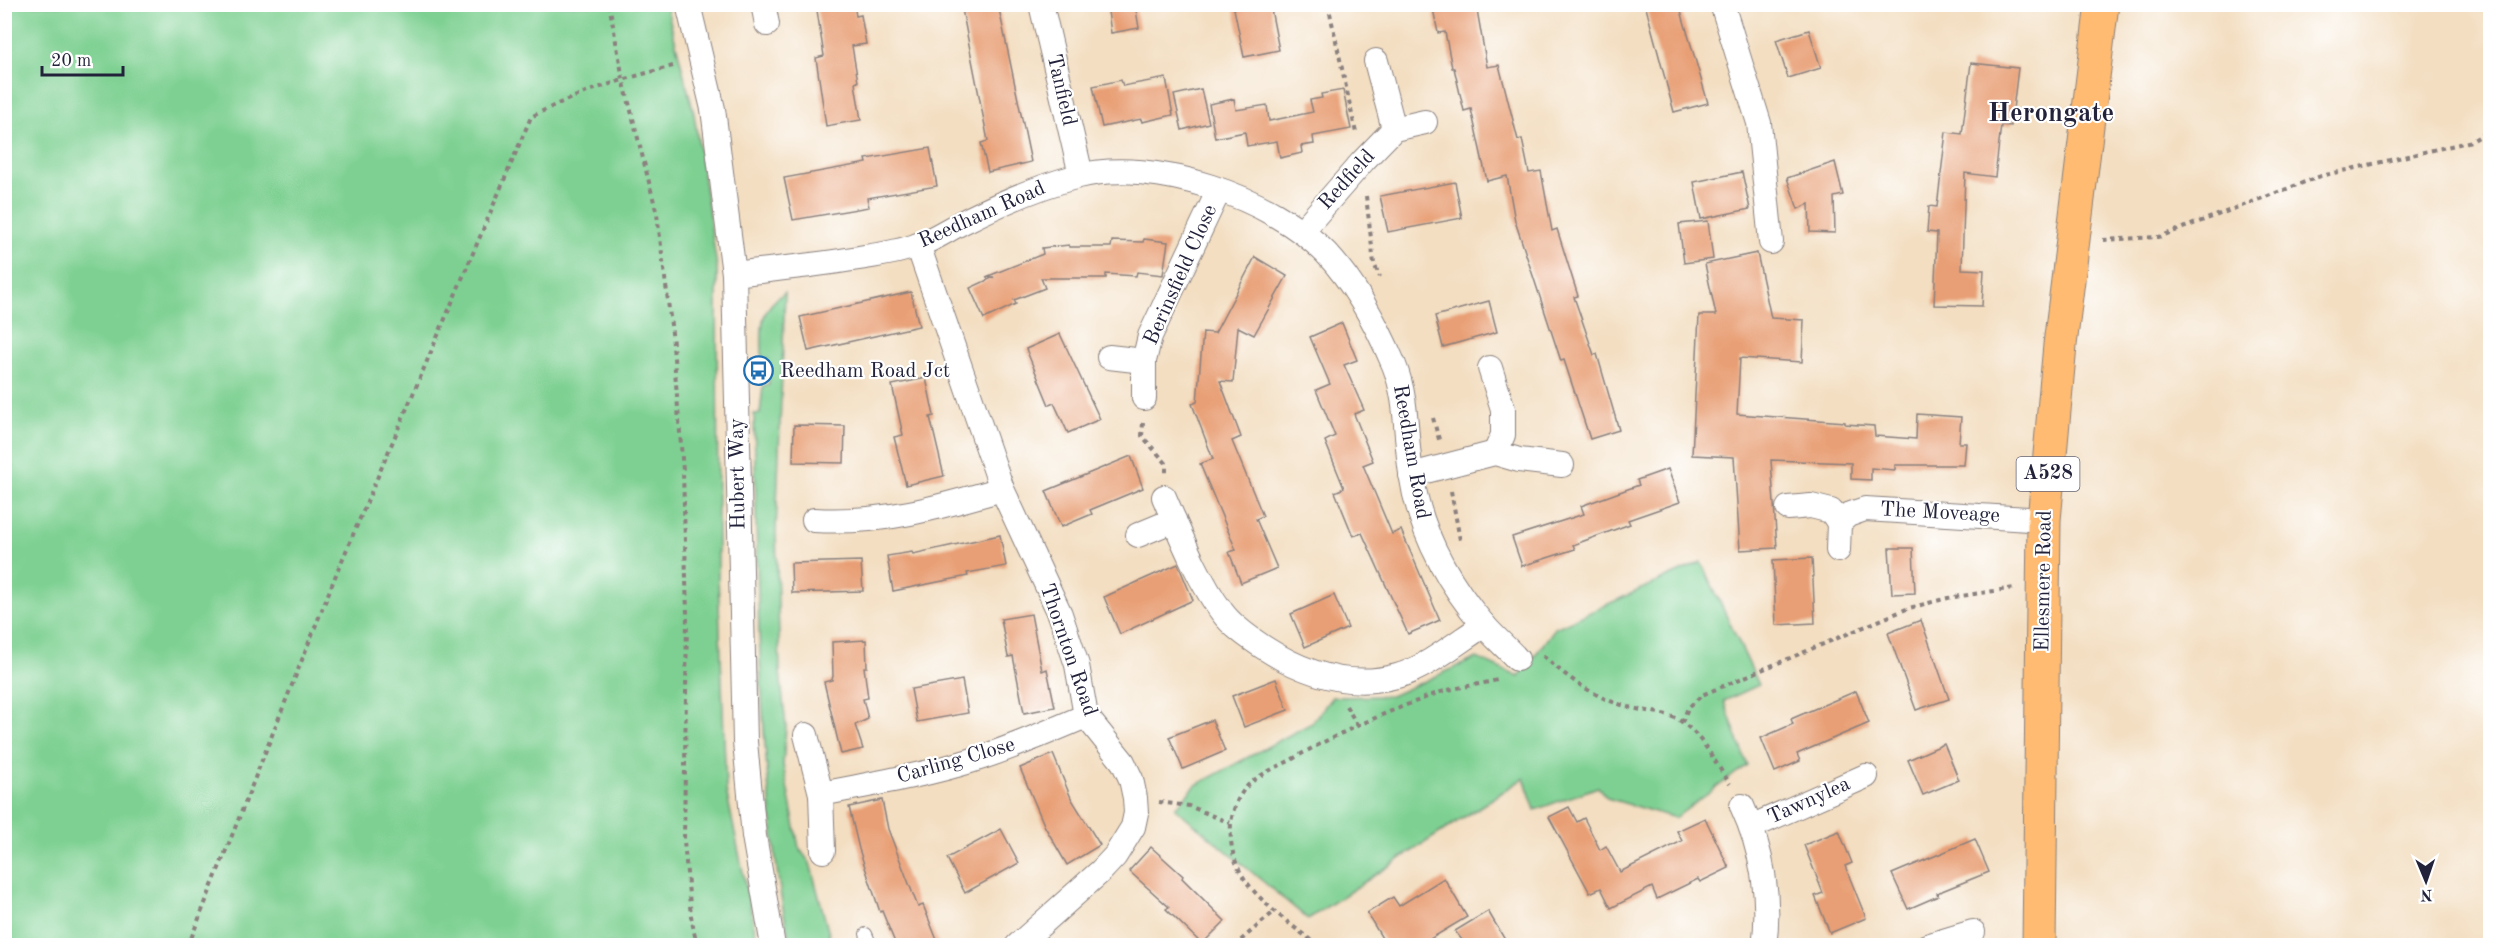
<svg xmlns="http://www.w3.org/2000/svg" width="2495" height="950" font-family="'Old Standard TT',serif">
<style>
.green{fill:#7ed092;stroke:#507966;stroke-width:1.5}
.building{fill:#e89f75}
.lines{fill:none;stroke-linecap:round;stroke-linejoin:round}
.lane-casing{stroke:#8a807e;stroke-width:14}
.street-casing{stroke:#8a807e;stroke-width:26}
.primary-casing{stroke:#8a807e;stroke-width:35}
.path{stroke:#8a807e;stroke-width:4;stroke-dasharray:4.5 4.5;stroke-linecap:butt}
.lane{stroke:#fff;stroke-width:12}
.street{stroke:#fff;stroke-width:24}
.primary{stroke:#febb71;stroke-width:33}
.labels{text-anchor:middle;dominant-baseline:central;stroke-width:4.5;stroke-linejoin:round;paint-order:stroke}
.shield{fill:#fff;stroke:#646476;stroke-width:1.5}
.shield-label{font-size:20px;font-weight:bold;fill:#22223b}
.street-label{font-size:21px;fill:#22223b;stroke:#fff}
.poi-label{font-size:21px;fill:#22223b;stroke:#fff;text-anchor:start}
.district-label{font-size:27px;font-weight:bold;fill:#22223b;stroke:#fff}
</style>
<rect width="100%" height="100%" fill="#fff"/>
<filter id="ink" filterUnits="userSpaceOnUse"><feTurbulence type="fractalNoise" baseFrequency=".0167" numOctaves="2"/><feDisplacementMap in="SourceGraphic" scale="12" xChannelSelector="R" yChannelSelector="G"/><feConvolveMatrix kernelMatrix="1 2 1 2 8 2 1 2 1" color-interpolation-filters="sRGB"/></filter>
<filter id="wash" filterUnits="userSpaceOnUse"><feTurbulence type="fractalNoise" baseFrequency=".008" numOctaves="4" result="noise"/><feDisplacementMap in="SourceGraphic" scale="24" xChannelSelector="R" yChannelSelector="G"/><feGaussianBlur stdDeviation="1.35" result="paint"/><feColorMatrix in="noise" values="0 0 0 0 0 0 0 0 0 0 0 0 0 0 0 0 0 1.4 0 .05"/><feComposite in="paint" operator="in"/></filter>
<g filter="url(#wash)">
<rect width="100%" height="100%" fill="#f3dec1"/>
<g class="green">
<path d="M4,5H666L694,114L717,267L718,577L726,790L758,945H5Z"/>
<path d="M785,292L776,532L780,672L786,726L783,765L799,848L810,863L832,945H791C778,896 774,843 769,792C757,667 757,540 754,414H760L763,386L769,385L768,359L762,357C762,326 757,312 785,292Z"/>
<path d="M1701,562L1759,685L1724,701L1747,765L1675,818L1607,798L1598,787L1535,810L1524,778L1308,919L1175,808L1196,785L1312,723L1332,697L1391,696L1477,658L1519,677L1555,628Z"/>
</g>
<g id="blocks">
<g class="building">
<path d="M816,4H854L856,16L861,15L866,44L852,46L858,82L855,83L861,120L826,126L816,58L824,56Z"/>
<path d="M961,4H998L1031,162L988,172L981,143L988,141Z"/>
<path d="M1107,4H1135L1139,28L1111,33Z"/>
<path d="M1233,4H1270L1279,50L1244,57Z"/>
<path d="M1432,4H1476L1487,67L1499,65L1518,140L1522,139L1529,173L1541,171L1552,231L1557,229L1578,296L1574,297L1594,355L1597,354L1619,430L1590,439L1564,360L1561,361L1515,221L1507,176L1487,181L1471,109L1464,111L1454,68H1452L1445,32L1438,33Z"/>
<path d="M1645,4H1679L1708,103L1674,112Z"/>
<path d="M1809,30L1821,68L1788,78L1776,40Z"/>
<path d="M1971,63L2018,68L2011,126L2001,125L1995,177L1965,173L1962,269L1984,270L1982,306L1934,305L1937,233L1927,232L1929,206L1937,207L1946,132L1962,134Z"/>
<path d="M1166,78L1173,115L1142,122L1141,119L1102,127L1093,86L1121,80L1123,86Z"/>
<path d="M1201,89L1209,123L1182,130L1174,95Z"/>
<path d="M1343,90L1351,129L1313,136L1314,144L1301,146L1302,153L1280,158L1277,141L1247,146L1245,132L1215,138L1209,104L1234,99L1236,110L1267,105L1269,121L1313,112L1310,100L1322,98L1321,94Z"/>
<path d="M930,148L937,186L867,198L869,207L793,220L784,178L867,163L866,159Z"/>
<path d="M1835,162L1843,195L1834,197L1835,233L1810,232L1809,204L1798,209L1787,178Z"/>
<path d="M1742,172L1750,209L1701,219L1694,182Z"/>
<path d="M1455,182L1462,218L1388,232L1380,196Z"/>
<path d="M1708,221L1713,259L1684,263L1679,224Z"/>
<path d="M1144,239L1168,242L1163,275L1137,272L1136,276L1106,274V278H1041L1045,288L1014,300L1016,304L984,319L970,288L994,277H986L1043,254L1042,248L1069,245V247H1111L1112,241L1143,242Z"/>
<path d="M1757,253L1771,318L1804,320L1802,362L1740,358L1737,414L1845,422V424L1874,426L1875,436L1916,439L1917,414L1961,417L1959,443H1966L1964,465H1895V470L1871,468V480L1851,479V463L1771,460L1777,548L1740,550L1734,457L1692,455L1699,315H1716L1705,264Z"/>
<path d="M1255,257L1287,276L1254,335L1238,327L1233,382L1220,381L1241,437L1232,441L1263,516L1256,519L1277,568L1241,583L1229,552L1236,550L1200,464L1213,459L1192,404L1197,402L1203,332L1215,333Z"/>
<path d="M911,292L919,326L808,351L800,317Z"/>
<path d="M1489,301L1497,332L1443,347L1435,316Z"/>
<path d="M1342,323L1357,360L1344,365L1364,410L1354,414L1373,461L1363,465L1392,534L1401,530L1440,620L1408,634L1362,533L1353,536L1335,492L1344,488L1325,441L1335,436L1316,390L1330,384L1310,337Z"/>
<path d="M1060,334L1100,419L1068,433L1054,403L1049,405L1026,349Z"/>
<path d="M926,378L934,416L930,417L944,476L906,485L894,437L903,435L892,385Z"/>
<path d="M794,425L845,426L844,463L793,462Z"/>
<path d="M1131,456L1143,488L1090,510L1092,514L1061,527L1046,491Z"/>
<path d="M1668,469L1680,502L1628,520L1630,524L1573,545L1575,549L1522,566L1512,537L1584,514L1581,506L1639,485L1637,480Z"/>
<path d="M1000,535L1006,566L967,573L968,576L893,591L887,556L912,552L913,554Z"/>
<path d="M1889,548H1913L1915,593L1892,594Z"/>
<path d="M1812,558L1815,623L1776,625L1773,560Z"/>
<path d="M861,561L863,591L792,593L791,563Z"/>
<path d="M1178,564L1193,600L1120,634L1104,597Z"/>
<path d="M1334,595L1348,628L1305,647L1291,614Z"/>
<path d="M1031,614L1042,671L1047,669L1055,707L1024,713L1013,656L1008,657L1001,619Z"/>
<path d="M1921,620L1949,699L1916,710L1888,633Z"/>
<path d="M866,640L867,667H864L868,698L863,699L868,719L855,725L863,749L841,754L824,682L832,680L833,676L832,642Z"/>
<path d="M1276,679L1288,710L1244,727L1232,696Z"/>
<path d="M962,680L968,713L917,722L911,689Z"/>
<path d="M1856,691L1869,723L1797,754L1800,761L1775,772L1761,738L1793,724L1791,719Z"/>
<path d="M1212,720L1225,751L1183,769L1169,737Z"/>
<path d="M1944,744L1959,780L1923,795L1908,760Z"/>
<path d="M1053,754L1071,798L1100,845L1067,865L1045,827L1020,768Z"/>
<path d="M882,800L888,829L906,876L918,907L923,905L939,945H896L882,911L880,912L859,849L849,807Z"/>
<path d="M1569,807L1577,822L1584,818L1600,850L1606,846L1620,872L1682,841L1677,831L1705,818L1729,868L1700,882L1698,879L1657,899L1652,887L1611,908L1601,888L1590,893L1549,817Z"/>
<path d="M1001,829L1019,863L965,893L947,858Z"/>
<path d="M1839,831L1852,863L1845,866L1866,918L1830,933L1815,896L1823,893L1804,845Z"/>
<path d="M1975,839L1989,872L1937,893L1938,896L1908,909L1892,874Z"/>
<path d="M1151,847L1183,876L1182,878L1225,921L1202,944L1166,909L1169,907L1129,871Z"/>
<path d="M1444,878L1467,917L1420,945H1386L1367,913L1393,897L1399,906Z"/>
<path d="M1488,911L1508,945H1466L1455,931Z"/>
</g>
</g>
</g>
<g filter="url(#ink)">
<use href="#blocks" fill-opacity="0" stroke="#8a807e" stroke-width="1.5"/>
<g class="lines">
<defs>
<path id="lane" d="M866,934L871,946"/>
<g id="street">
<path d="M688,4L713,109L734,274L745,742L754,836L773,946"/>
<path d="M763,4L767,24"/>
<path d="M1041,4L1081,175"/>
<path d="M1722,4L1759,123L1771,242"/>
<path d="M1376,61L1394,129"/>
<path d="M1302,231L1363,161L1394,129L1425,122"/>
<path d="M918,245L1002,489L1060,614L1077,665L1086,716L1123,762L1131,779L1135,798L1136,813L1133,827L1115,856L1101,871L1017,946"/>
<path d="M734,274C776,269 818,265 859,258C878,255 900,252 918,245C935,239 950,228 967,220C1003,202 1039,186 1079,176C1154,157 1273,198 1326,253C1356,285 1377,325 1394,365C1408,400 1405,436 1411,473C1419,529 1446,580 1483,624C1493,636 1506,647 1517,659"/>
<path d="M1109,357L1144,361"/>
<path d="M1490,368L1503,409V435L1495,453"/>
<path d="M1144,398V361L1150,336L1219,190"/>
<path d="M1411,475L1495,453L1519,460L1562,465"/>
<path d="M1164,497C1180,534 1198,580 1222,612C1232,626 1248,637 1263,647C1303,673 1349,689 1397,676C1425,669 1459,641 1484,625"/>
<path d="M1788,508L1811,506L1831,511L1839,523"/>
<path d="M814,520C882,524 937,508 1002,489"/>
<path d="M1138,535L1174,520"/>
<path d="M1838,550L1839,523L1848,515L1865,509L2044,520"/>
<path d="M806,735L821,794L823,851"/>
<path d="M821,794C871,784 922,776 970,761C1010,749 1048,732 1086,716"/>
<path d="M1742,806C1762,849 1771,898 1764,946"/>
<path d="M1751,827L1866,776"/>
<path d="M1927,946L1973,932"/>
</g>
<path id="primary" d="M2039,946L2044,520L2060,345L2102,4"/>
</defs>
<use href="#lane" class="lane-casing"/>
<use href="#street" class="street-casing"/>
<use href="#primary" class="primary-casing"/>
<g class="path">
<path d="M609,4L623,79L657,214L672,333L683,471L687,614L684,841L691,916L697,946"/>
<path d="M1328,4L1356,133"/>
<path d="M1366,196L1374,264L1380,277"/>
<path d="M2103,240L2159,237L2321,176L2472,141L2490,130"/>
<path d="M1433,418L1440,443"/>
<path d="M1143,423L1142,436L1166,463V473"/>
<path d="M1451,491L1460,540"/>
<path d="M1543,656C1567,677 1593,697 1625,706C1643,712 1666,711 1682,722C1703,737 1716,764 1730,784"/>
<path d="M1346,706L1358,726"/>
<path d="M1682,722L1688,708L1702,695L1909,608L1948,598L2014,588"/>
<path d="M1159,802L1189,806L1230,823"/>
<path d="M188,946L335,577L531,117C578,92 626,78 677,65"/>
<path d="M1234,946L1275,911"/>
<path d="M1318,946C1291,924 1250,897 1237,865C1226,839 1228,800 1253,781C1263,773 1277,767 1289,761C1327,739 1368,720 1409,704C1421,700 1435,693 1448,690C1466,686 1483,684 1501,679"/>
</g>
<use href="#lane" class="lane"/>
<use href="#street" class="street"/>
<use href="#primary" class="primary"/>
</g>
</g>
<defs>
<symbol id="bus-ring" viewBox="-11 -11 22 22"><circle r="9.5" fill="#fff" stroke="#1f6fb2" stroke-width="1.5"/><path d="M-5-6H5V4H4V6H2V4H-2V6H-4V4H-5ZM-3.5-4V0h7V-4ZM-3.5 1.2v1.5H-2V1.2ZM2 1.2v1.5H3.5V1.2Z" fill="#1f6fb2"/></symbol>
</defs>
<g fill-rule="evenodd">
<use href="#bus-ring" x="742" y="354" width="33" height="33"/>
</g>
<g class="labels">
<rect class="shield" x="2016.5" y="457" width="63" height="34" rx="4.5"/>
<g class="shield-label">
<text x="2048" y="474">A528</text>
</g>
<g class="street-label">
<text transform="translate(1061 90) rotate(77)">Tanfield</text>
<text transform="translate(1347 180) rotate(-48)">Redfield</text>
<text transform="translate(982 215) rotate(-24)">Reedham Road</text>
<text transform="translate(1181 275) rotate(-66)">Berinsfield Close</text>
<text transform="translate(1411 452) rotate(80)">Reedham Road</text>
<text transform="translate(738 474) rotate(-91)">Hubert Way</text>
<text transform="translate(1940 513) rotate(3)">The Moveage</text>
<text transform="translate(2044 581) rotate(-89)">Ellesmere Road</text>
<text transform="translate(1068 650) rotate(71)">Thornton Road</text>
<text transform="translate(956 761) rotate(-16)">Carling Close</text>
<text transform="translate(1809 801) rotate(-24)">Tawnylea</text>
</g>
<g class="poi-label">
<text x="780" y="371">Reedham Road Jct</text>
</g>
<g class="district-label">
<text x="2051" y="113">Herongate</text>
</g>
</g>
<rect width="2495" height="950" fill="none" stroke="#fff" stroke-width="24"/>
<g transform="translate(2426 881) rotate(178)" stroke="#ffffff" stroke-width="4.5" paint-order="stroke">
<path d="M0-4.5L10 22L0 15L-10 22Z" fill="#22223b"/>
<text y="-9" font-size="16" font-weight="bold" text-anchor="middle" fill="#22223b">N</text>
</g>
<path d="M42 66v9h81v-9" fill="none" stroke="#22223b" stroke-width="3"/>
<text x="51" y="66" font-size="18" fill="#22223b" stroke="#ffffff" stroke-width="4.5" paint-order="stroke">20 m</text>
</svg>
